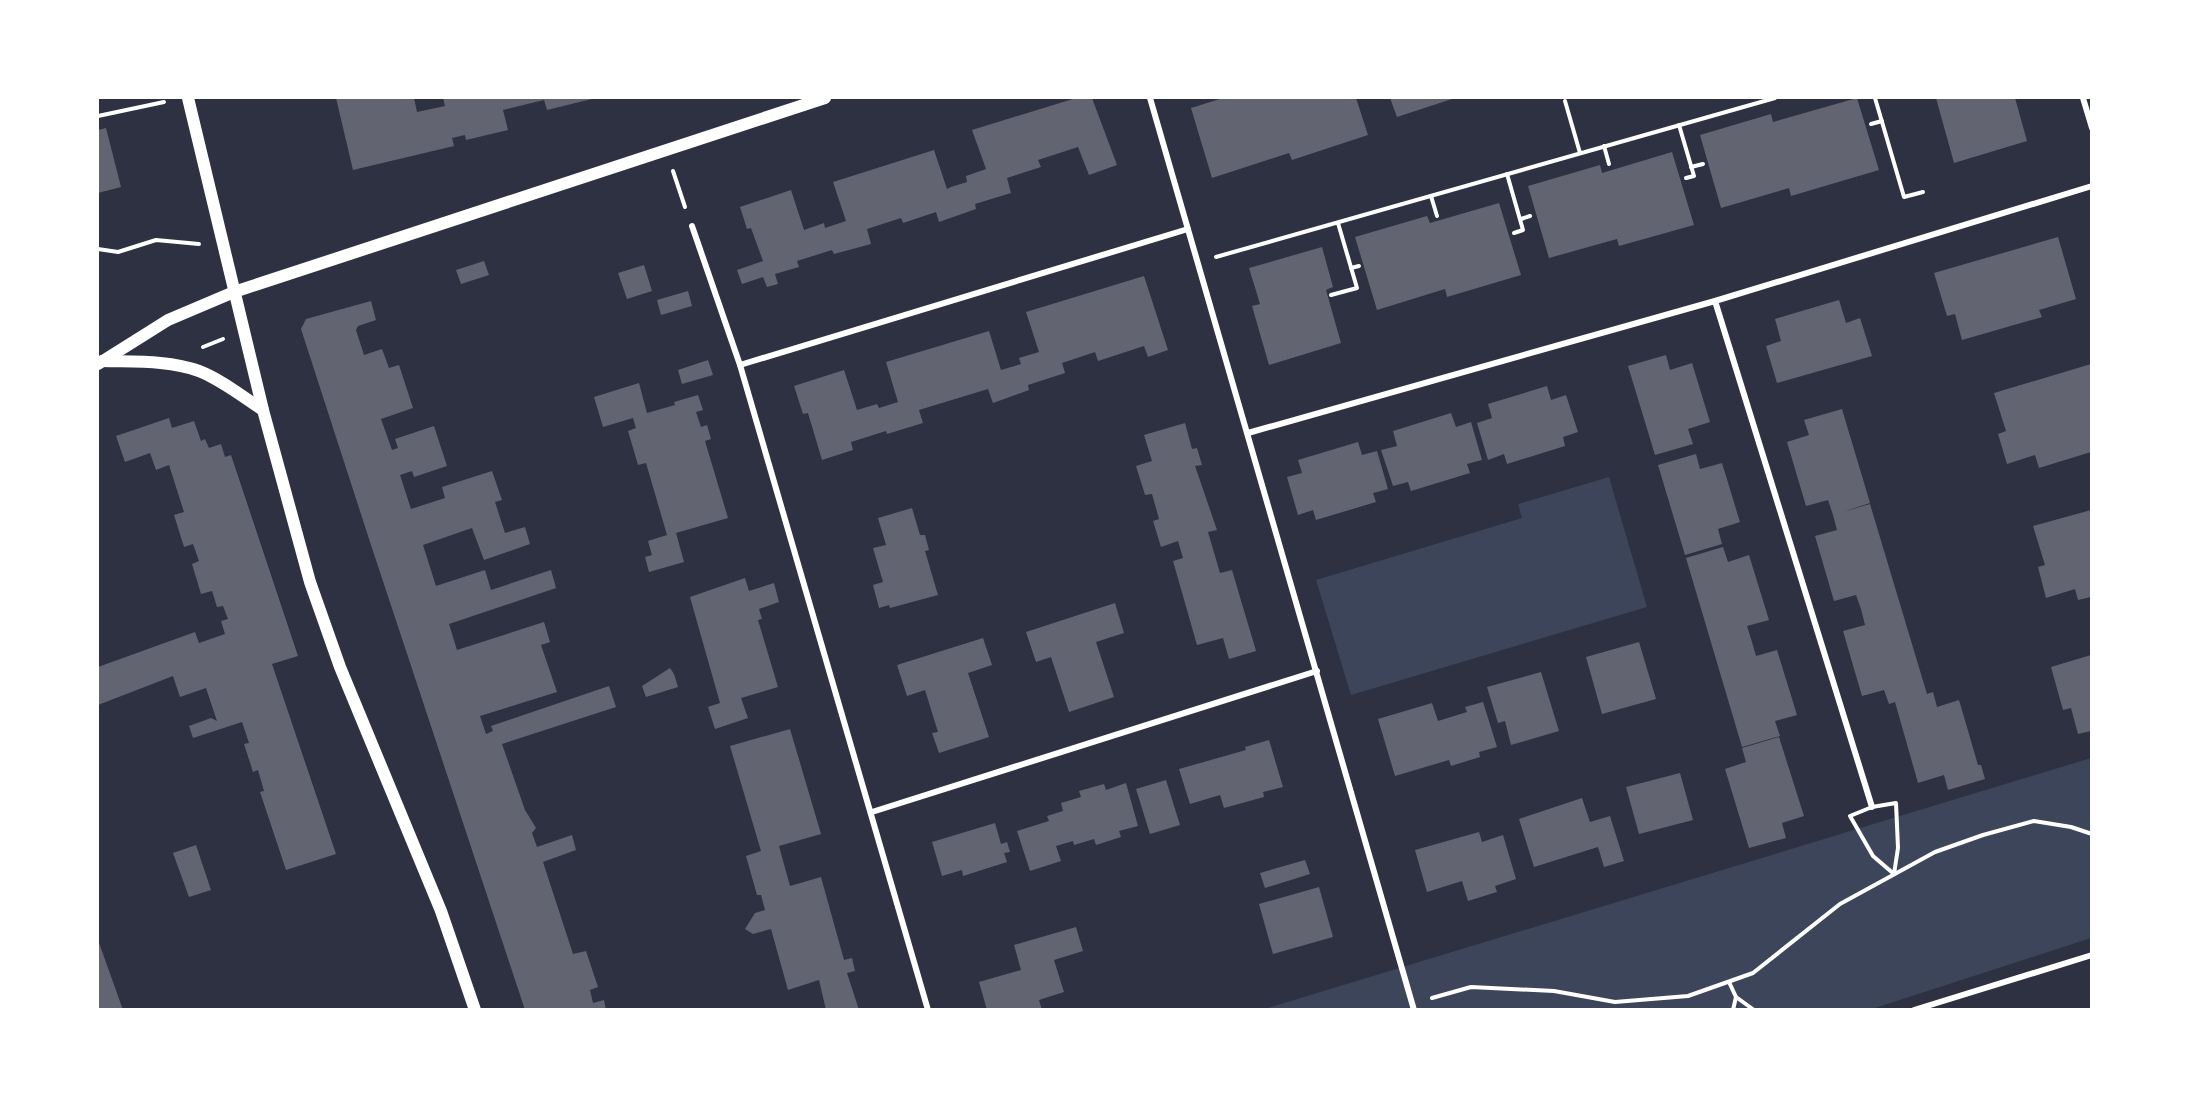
<svg xmlns="http://www.w3.org/2000/svg" width="2189" height="1107" font-family="'Times New Roman',serif">
<style>
.green{fill:#3c4559}
.building{fill:#626471}
.lines{fill:none;stroke-linecap:round;stroke-linejoin:round}
.path{stroke:#fff;stroke-width:4}
.minor{stroke:#fff;stroke-width:6}
.secondary{stroke:#fff;stroke-width:12}
</style>
<rect width="100%" height="100%" fill="#2d3142"/>
<g class="green">
<path d="M1609,477L1647,607L1351,695L1316,580L1522,518L1518,504Z"/>
<path d="M2091,758V938L1872,1009L1261,1010Z"/>
</g>
<g class="building">
<path d="M336,98H414L417,112L445,106L443,98H596L547,110L544,100L503,110L508,130L466,140L465,135L452,138L454,146L353,170Z"/>
<path d="M1076,98H1092L1117,165L1089,175L1078,147L1038,160L1041,167L1007,178L1011,193L975,204L976,209L939,222L936,212L903,223L901,218L867,229L871,244L834,254L832,250L797,261L799,267L775,274L778,284L767,287L763,277L742,284L737,270L763,261L751,228L747,229L740,207L791,190L804,230L824,223L825,228L846,221L833,182L934,150L947,189L951,187L967,182L966,176L986,169L972,130Z"/>
<path d="M1223,98H1356L1368,135L1292,160L1289,153L1212,178L1191,108Z"/>
<path d="M1390,98H1455L1397,117Z"/>
<path d="M1857,98L1879,170L1791,196L1789,188L1721,208L1700,135L1771,114L1773,122Z"/>
<path d="M1936,98H2015L2027,141L1954,163Z"/>
<path d="M106,128L121,187L98,193V130Z"/>
<path d="M1672,152L1694,225L1619,246L1617,239L1549,258L1528,186L1600,165L1602,173Z"/>
<path d="M1499,203L1521,275L1447,297L1445,289L1377,310L1355,237L1427,216L1430,223Z"/>
<path d="M2058,237L2076,299L2039,310L2042,317L1962,340L1955,314L1947,316L1934,273Z"/>
<path d="M1322,247L1333,287L1326,290L1341,343L1269,365L1252,306L1260,304L1249,268Z"/>
<path d="M484,261L489,275L461,284L456,270Z"/>
<path d="M644,265L652,291L627,299L618,273Z"/>
<path d="M1144,276L1168,350L1148,357L1144,346L1098,361L1095,352L1062,363L1065,373L1028,385L1029,390L993,403L988,389L919,410L923,423L887,434L886,431L851,442L853,450L822,460L808,413L803,414L794,386L844,370L857,410L877,404L879,408L898,402L886,362L989,331L1001,370L1021,364L1019,358L1039,352L1026,312Z"/>
<path d="M688,291L692,306L661,315L657,300Z"/>
<path d="M1839,300L1846,323L1860,318L1872,356L1777,383L1766,346L1781,341L1775,319Z"/>
<path d="M371,301L376,320L358,326L356,330L364,355L382,349L389,368L399,365L413,408L381,419L392,450L398,448L395,439L434,426L447,466L414,477L412,471L400,475L411,509L445,498L442,487L492,471L502,500L495,502L505,533L525,527L530,544L484,560L472,528L423,545L436,586L485,570L491,590L551,570L556,588L449,624L457,650L544,622L550,642L541,645L557,692L480,716L486,734L493,731L491,726L609,686L616,707L502,744L525,810L536,828L532,833L537,847L572,835L576,850L543,862L573,954L586,951L598,987L590,990L593,1003L604,1000L606,1010H525L370,542L301,329L306,319Z"/>
<path d="M1666,355L1670,370L1692,363L1710,422L1688,429L1693,444L1655,455L1628,366Z"/>
<path d="M708,360L713,375L682,384L678,370Z"/>
<path d="M2091,364V452L2039,468L2035,455L2007,464L1998,434L2006,431L1994,393Z"/>
<path d="M639,383L647,413L675,405L674,402L698,395L703,410L696,412L701,427L707,425L711,439L705,441L728,518L676,533L684,562L649,572L645,557L652,555L648,541L667,535L646,463L638,465L628,431L636,428L633,418L603,427L594,397Z"/>
<path d="M1547,386L1551,400L1566,395L1578,432L1563,437L1565,446L1507,464L1504,454L1488,460L1477,423L1492,418L1488,404Z"/>
<path d="M1842,409L1870,503L1843,512L1870,504L1927,694L1933,692L1937,707L1959,700L1978,765H1981L1985,779L1948,790L1944,775L1918,783L1895,702L1889,704L1884,690L1862,696L1843,631L1865,625L1861,609L1856,595L1834,601L1815,536L1837,530L1833,515L1828,500L1806,506L1787,442L1809,435L1804,420Z"/>
<path d="M1451,413L1456,427L1471,422L1482,460L1467,464L1470,473L1411,491L1408,482L1393,486L1381,450L1397,446L1393,431Z"/>
<path d="M169,418L172,428L194,421L201,441L205,439L209,448L221,444L225,457L231,455L298,656L272,664L336,854L286,870L260,792L264,791L258,770L253,772L244,744L249,743L242,722L193,738L189,726L211,718L217,721L206,688L180,697L173,676L98,705V667L195,632L199,643L225,634L221,621L228,619L223,606L217,607L212,591L201,594L192,564L199,561L193,544L184,547L174,515L184,512L169,465L156,470L150,453L125,462L116,436Z"/>
<path d="M1185,423L1192,449L1197,448L1202,465L1195,466L1217,530L1208,532L1220,573L1232,570L1256,651L1229,659L1223,638L1197,645L1173,561L1183,558L1178,541L1161,547L1153,521L1159,519L1152,494L1145,495L1136,466L1152,461L1144,435Z"/>
<path d="M1358,442L1362,455L1377,451L1388,489L1373,493L1376,502L1316,520L1313,510L1298,515L1287,477L1302,473L1298,460Z"/>
<path d="M1696,454L1700,469L1722,463L1740,522L1718,529L1722,544L1685,555L1658,465Z"/>
<path d="M912,508L920,535H925L929,550L925,551L938,595L890,608L889,605L879,608L873,585L883,582L873,548L886,545L878,518Z"/>
<path d="M2091,510V597L2078,600L2075,589L2046,598L2038,567L2045,565L2033,526Z"/>
<path d="M1723,547L1728,562L1749,555L1769,620L1747,626L1752,642L1756,656L1777,650L1797,715L1775,721L1780,736L1742,747L1686,558Z"/>
<path d="M745,578L749,591L774,583L779,602L759,609L762,619L758,620L778,687L741,698L748,718L715,729L708,707L720,703L690,597Z"/>
<path d="M1115,603L1124,633L1096,642L1114,697L1069,712L1051,657L1036,662L1026,632Z"/>
<path d="M983,638L992,665L968,673L989,737L939,753L932,733L938,732L925,690L907,696L897,665Z"/>
<path d="M1639,642L1656,699L1602,714L1586,657Z"/>
<path d="M2091,655V731L2078,734L2071,708L2063,710L2051,667Z"/>
<path d="M670,668L674,674L678,687L646,697L642,686Z"/>
<path d="M1541,672L1559,731L1511,745L1505,721L1498,723L1487,687Z"/>
<path d="M1483,702L1497,747L1479,752L1480,757L1451,766L1449,760L1395,776L1378,719L1432,703L1438,721L1467,712L1465,707Z"/>
<path d="M790,729L821,834L779,846L790,886L821,877L844,960L852,958L855,971L847,973L859,1010H826L819,980L788,990L771,929L753,934L745,929L755,913L765,910L761,895H757L746,856L761,851L730,746Z"/>
<path d="M1779,737L1804,816L1782,823L1786,838L1749,848L1725,769L1746,762L1742,748Z"/>
<path d="M1269,740L1283,787L1263,792L1264,797L1224,808L1220,795L1190,804L1179,769L1246,750L1245,747Z"/>
<path d="M1680,773L1693,820L1639,834L1626,787Z"/>
<path d="M1166,780L1180,825L1150,834L1136,789Z"/>
<path d="M1126,783L1138,826L1119,831L1121,837L1096,845L1094,839L1074,845L1073,841L1056,846L1061,861L1030,871L1017,831L1049,821L1047,816L1063,811L1061,803L1081,797L1079,791L1104,784L1106,790Z"/>
<path d="M1582,798L1590,822L1610,816L1624,861L1604,867L1598,847L1534,867L1519,819Z"/>
<path d="M995,823L1001,844L1007,842L1010,852L1004,853L1007,862L963,876L962,870L942,876L932,842Z"/>
<path d="M1479,832L1482,842L1503,835L1516,879L1495,886L1497,892L1468,901L1462,881L1427,892L1415,850Z"/>
<path d="M196,845L211,890L189,897L173,853Z"/>
<path d="M1305,860L1310,874L1265,888L1260,873Z"/>
<path d="M1319,887L1333,937L1273,954L1259,904Z"/>
<path d="M1076,927L1083,951L1054,960L1064,992L1039,1000L1042,1010H987L979,982L1021,970L1014,945Z"/>
<path d="M98,940L123,1010H98Z"/>
</g>
<g class="lines">
<g class="path">
<path d="M1875,98L1904,197L1923,192"/>
<path d="M1565,101L1580,153"/>
<path d="M98,116L164,102"/>
<path d="M1871,124L1882,121"/>
<path d="M1679,125L1694,176L1686,178"/>
<path d="M1604,146L1609,164"/>
<path d="M1691,167L1703,164"/>
<path d="M673,171L685,207"/>
<path d="M1507,174L1523,230L1514,233"/>
<path d="M1431,196L1437,216"/>
<path d="M1521,219L1530,216"/>
<path d="M98,249L118,252L156,240L199,244"/>
<path d="M1216,257L1775,98"/>
<path d="M1351,268L1359,266"/>
<path d="M1331,295L1357,288L1338,223"/>
<path d="M203,347L223,339"/>
<path d="M1896,803L1898,848L1894,874L1873,856L1850,816L1872,807Z"/>
<path d="M1729,982L1736,997L1733,1010"/>
<path d="M1736,997L1754,1010"/>
<path d="M1432,998L1471,987L1554,991L1615,1002L1688,996L1753,973L1840,904L1935,852L1983,835L2034,821L2071,827L2092,834"/>
</g>
<g class="minor">
<path d="M1150,98L1414,1010"/>
<path d="M2083,98L2092,128"/>
<path d="M692,226L740,365L928,1010"/>
<path d="M1715,301L1872,807"/>
<path d="M740,365L1188,229"/>
<path d="M1248,433L1715,301L2092,186"/>
<path d="M872,812L1317,671"/>
<path d="M1914,1010L2092,955"/>
</g>
<g class="secondary">
<path d="M188,98L263,410L310,582L340,667L441,911L475,1010"/>
<path d="M102,361C134,362 169,360 199,371C222,380 243,397 263,410"/>
<path d="M98,364L168,320L234,292L825,98"/>
</g>
</g>
<rect width="2189" height="1107" fill="none" stroke="#ffffff" stroke-width="198"/>
</svg>
